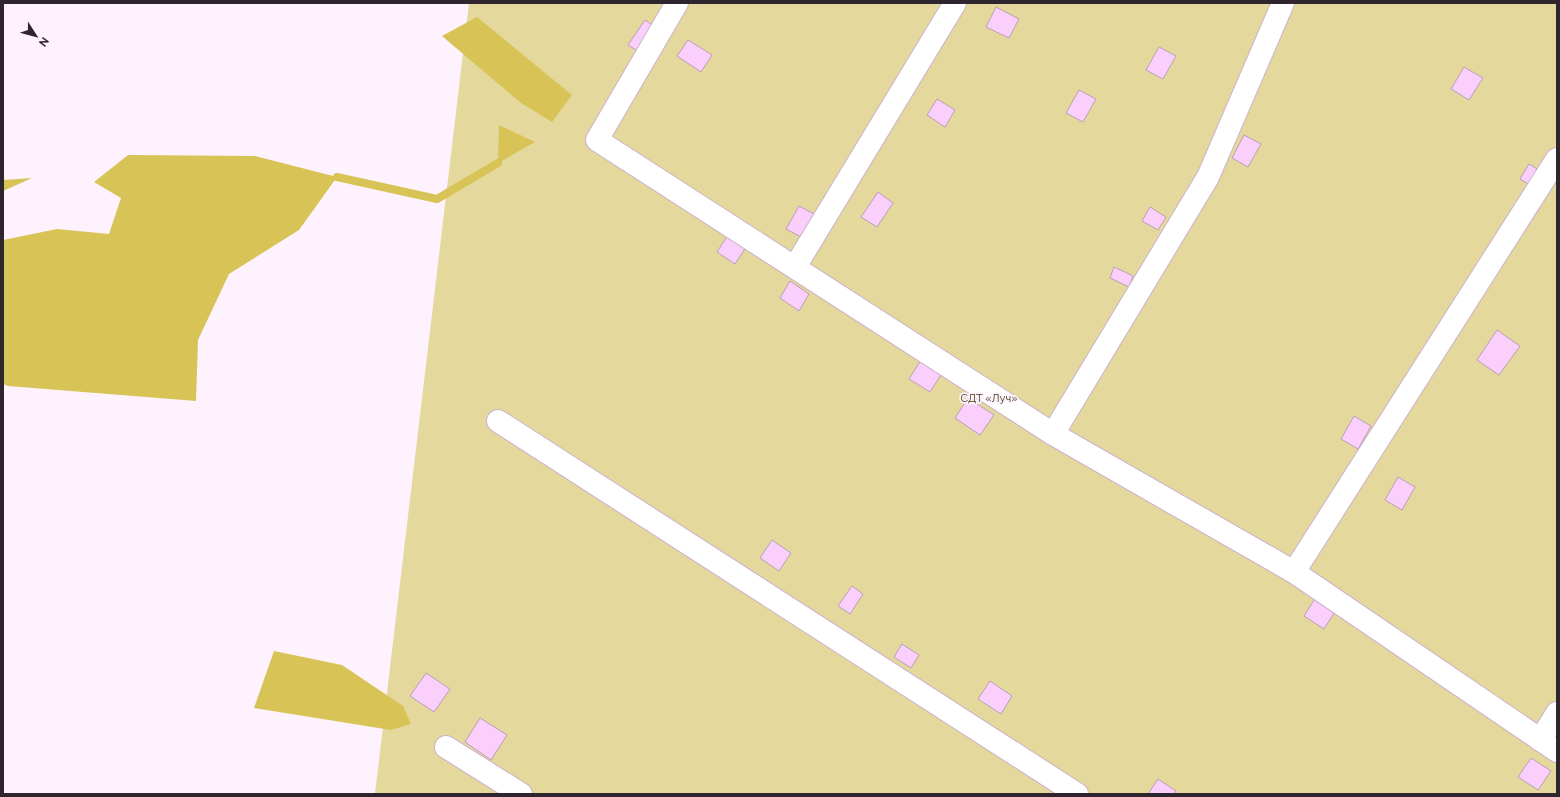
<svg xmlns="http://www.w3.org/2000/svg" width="1560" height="797" font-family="Raleway,sans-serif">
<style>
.green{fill:#e4d89c}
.water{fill:#d8c357}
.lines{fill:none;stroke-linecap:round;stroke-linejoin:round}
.stream{stroke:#d8c357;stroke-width:8}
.building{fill:#fbcffc;stroke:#b99fb9}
.minor-casing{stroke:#ccb2cd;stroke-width:24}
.minor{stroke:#fff;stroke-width:22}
.labels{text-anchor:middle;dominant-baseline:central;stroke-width:3.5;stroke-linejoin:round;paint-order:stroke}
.park-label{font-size:11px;fill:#423a0b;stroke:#fdf2fd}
</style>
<rect width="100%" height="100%" fill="#fdf2fd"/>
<path class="green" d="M469,3H1557V794H375Z"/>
<g class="water">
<path d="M477,17L572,95L552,122L521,103L442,36Z"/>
<path d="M499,125L535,142L498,163Z"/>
<path d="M128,155L255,156L337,177L299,230L229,274L198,340L196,401L8,386L3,384V240L57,229L109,234L121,198L94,182Z"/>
<path d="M32,178L3,191V180Z"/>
<path d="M274,651L342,665L403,706L411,724L391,730L254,708Z"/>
</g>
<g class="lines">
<path class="stream" d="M337,177L437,199L498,163"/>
</g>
<g class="building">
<path d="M996,7L1019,19L1009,38L986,27Z"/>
<path d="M645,20L657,28L641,53L628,45Z"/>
<path d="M688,40L712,55L701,72L677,56Z"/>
<path d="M1159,47L1176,56L1163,79L1146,70Z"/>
<path d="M1464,67L1483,78L1469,100L1451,89Z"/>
<path d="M1079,90L1096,99L1083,122L1066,113Z"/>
<path d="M937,99L955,110L945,127L927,115Z"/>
<path d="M1244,135L1261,144L1248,167L1232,158Z"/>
<path d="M1529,164L1542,172L1533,187L1520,179Z"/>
<path d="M878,192L893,203L877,227L861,217Z"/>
<path d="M799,206L816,215L803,238L786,229Z"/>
<path d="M1150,207L1166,217L1158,230L1142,221Z"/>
<path d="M728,235L746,247L735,264L717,252Z"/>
<path d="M1114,267L1133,276L1129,287L1110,278Z"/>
<path d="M790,281L809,294L799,311L780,298Z"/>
<path d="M1497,330L1520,346L1499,375L1477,360Z"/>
<path d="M921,360L942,373L930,392L909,379Z"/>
<path d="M968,398L994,415L980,435L955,418Z"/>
<path d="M1354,416L1371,426L1358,449L1341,439Z"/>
<path d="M1398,477L1415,487L1402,510L1385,500Z"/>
<path d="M772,540L791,553L779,571L760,558Z"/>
<path d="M852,586L863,594L850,614L838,606Z"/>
<path d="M1316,597L1336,610L1324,629L1304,616Z"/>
<path d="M902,644L919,655L911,668L894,657Z"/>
<path d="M426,673L450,689L434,712L410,696Z"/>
<path d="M990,681L1012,696L1001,714L978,699Z"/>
<path d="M480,718L507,735L491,760L465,742Z"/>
<path d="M1531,758L1551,771L1538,790L1518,777Z"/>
<path d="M1158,779L1176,791L1174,794H1148Z"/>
</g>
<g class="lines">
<defs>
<g id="minor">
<path d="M677,3L597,140L1053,434L1294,572L1557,751"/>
<path d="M795,267L955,3"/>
<path d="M498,421L1077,794"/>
<path d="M1053,434L1208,177L1283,3"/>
<path d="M1294,572L1557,159"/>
<path d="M1540,740L1557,713"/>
<path d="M446,747L521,794"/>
</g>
</defs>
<use href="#minor" class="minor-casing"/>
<use href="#minor" class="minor"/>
</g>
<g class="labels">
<g class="park-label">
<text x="989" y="398">СДТ «Луч»</text>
</g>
</g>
<rect width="1560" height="797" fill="none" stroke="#2f252f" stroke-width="8"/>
<g transform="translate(36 36) rotate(126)" stroke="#fdf2fd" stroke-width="3" paint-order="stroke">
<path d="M0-3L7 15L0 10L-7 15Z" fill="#2f252f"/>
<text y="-6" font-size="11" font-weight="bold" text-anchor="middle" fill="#2f252f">N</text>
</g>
</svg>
